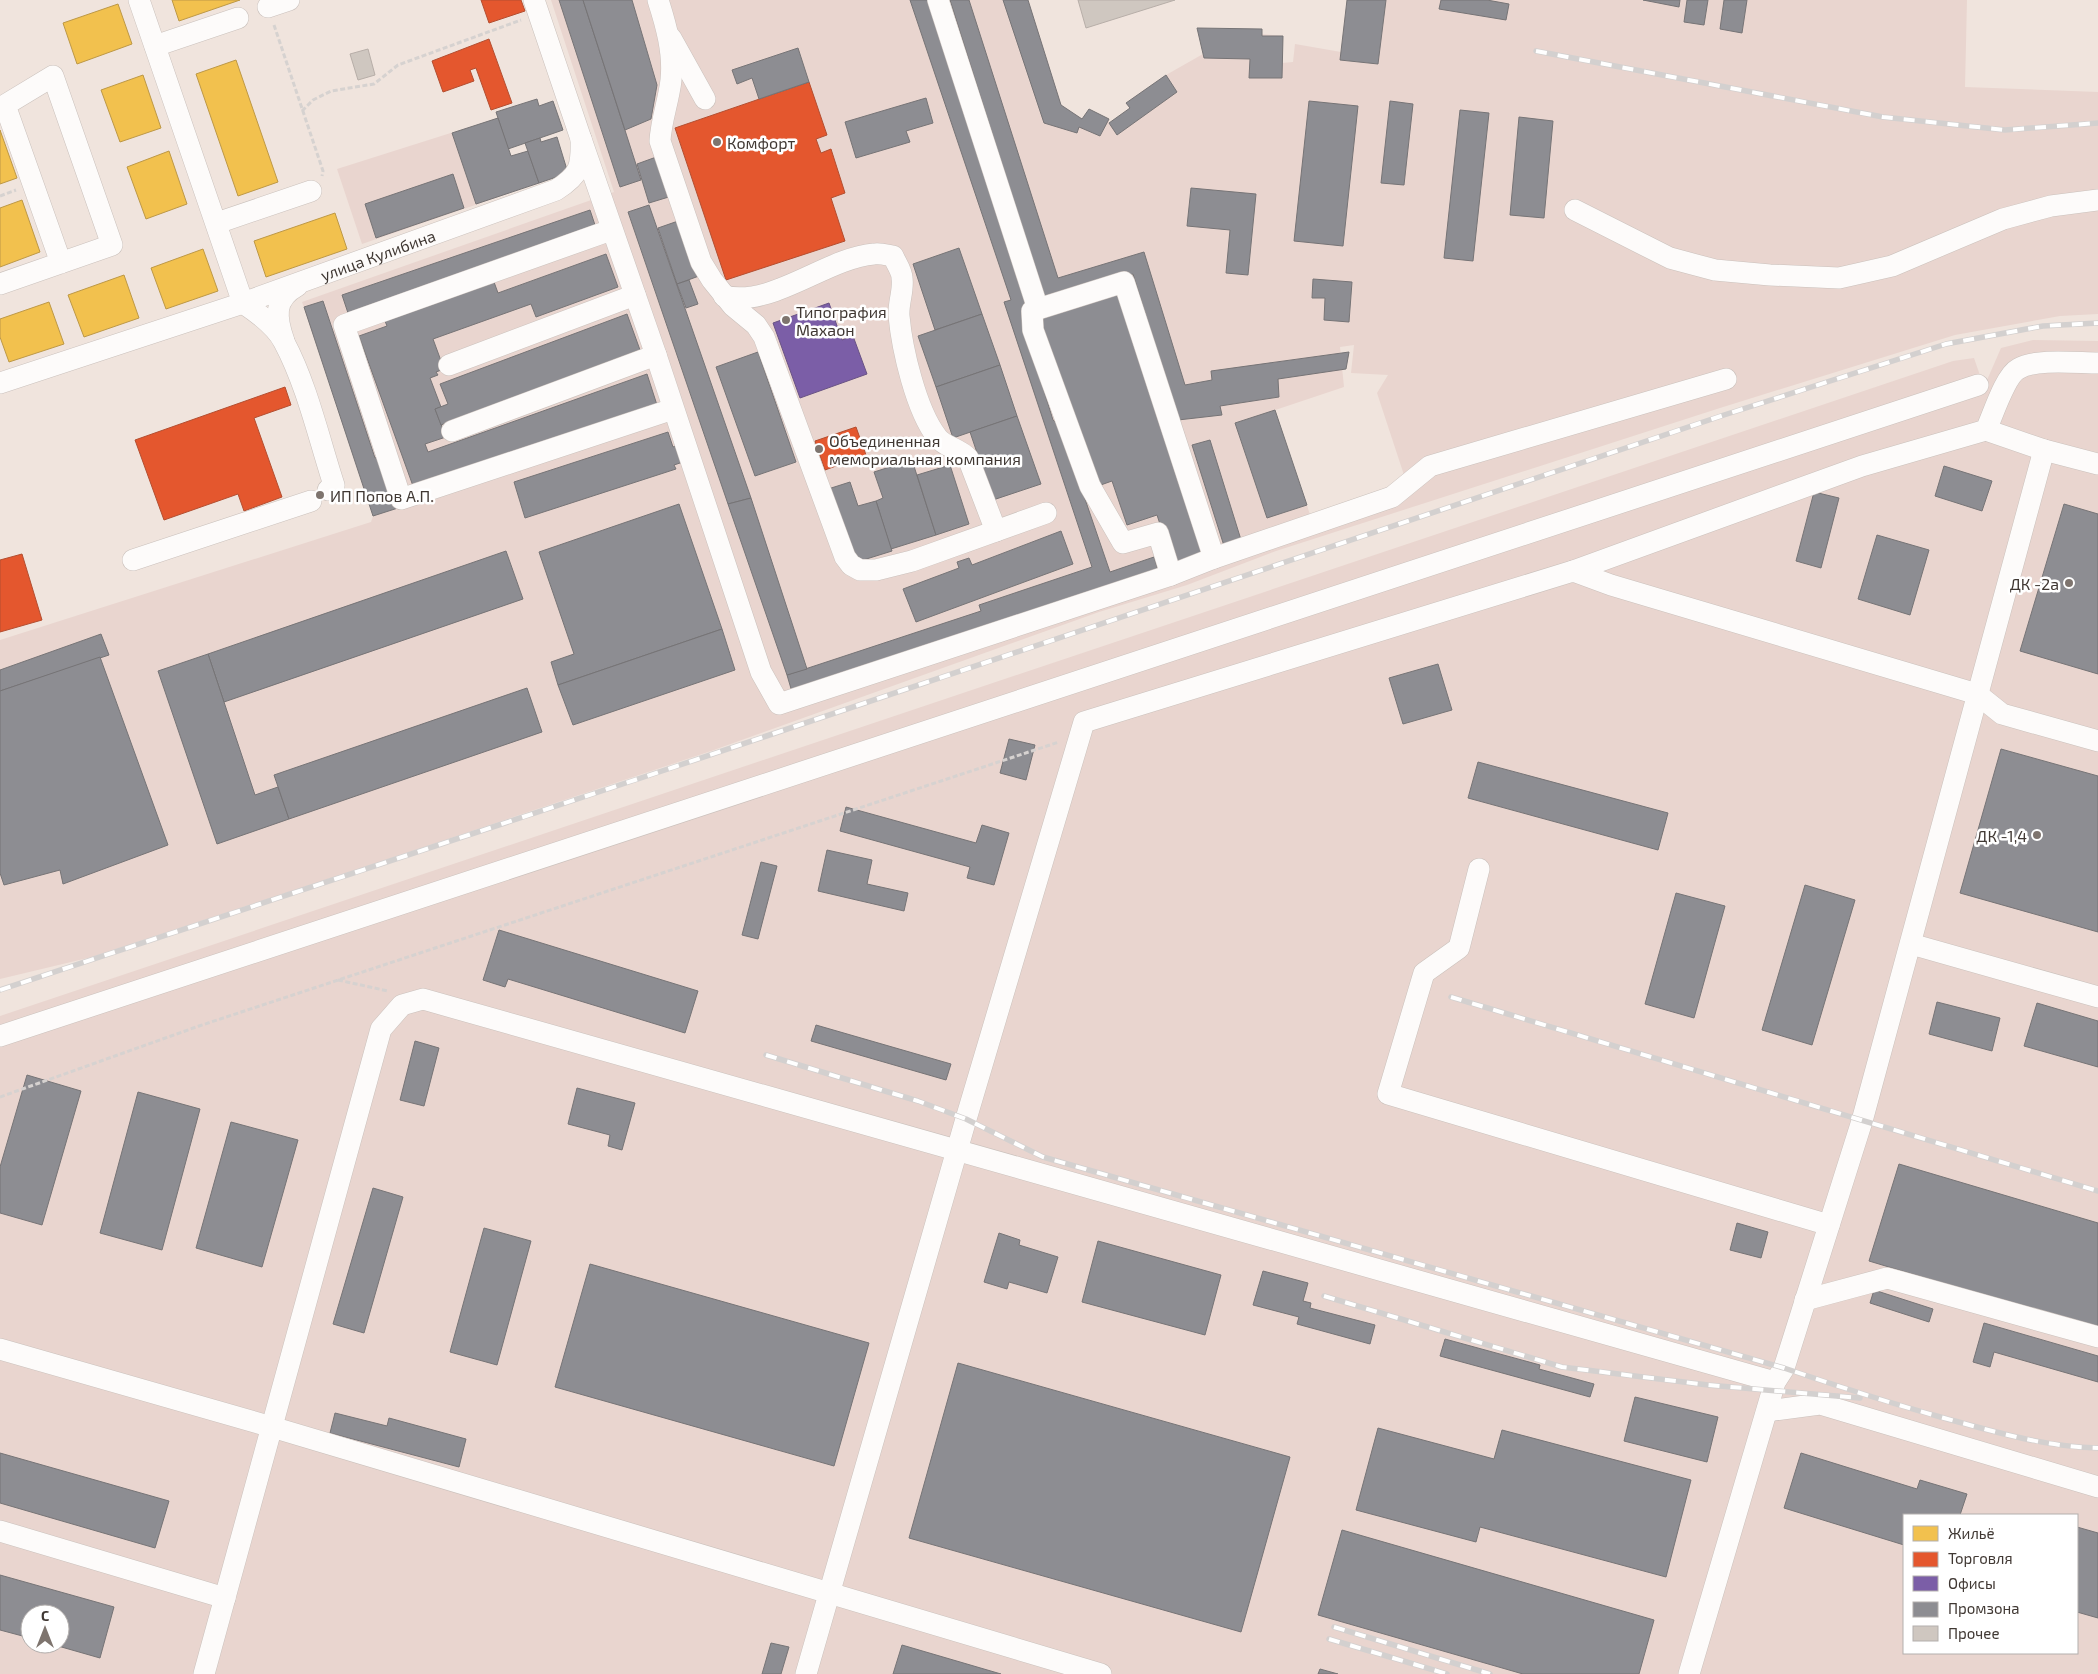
<svg xmlns="http://www.w3.org/2000/svg" width="2098" height="1674" font-family="'Exo 2',sans-serif">
<style>
.industrial{fill:#e9d5cf;fill-rule:evenodd}
.homes{fill:#f2c14e;stroke:#bd9846}
.shops{fill:#e4572e;stroke:#b34e30}
.offices{fill:#7b5ea7;stroke:#695384}
.industry{fill:#8d8d92;stroke:#767476}
.building{fill:#cfc7c0;stroke:#b7aea8}
.lines{fill:none;stroke-linecap:round;stroke-linejoin:round}
.minor-casing{stroke:#cac1bc;stroke-width:22}
.path{stroke:#d6d2d0;stroke-width:3;stroke-dasharray:5 2.5;stroke-linecap:butt}
.minor{stroke:#fdfbfa;stroke-width:21}
.rail-casing{stroke:#d3d0cf;stroke-width:5.5}
.rail{stroke:#fff;stroke-width:4;stroke-dasharray:11;stroke-linecap:butt}
.poi-dot{fill:#7e746e;stroke:#fff;stroke-width:2}
.labels{text-anchor:middle;dominant-baseline:central;stroke-width:5;stroke-linejoin:round;paint-order:stroke}
.poi-label{font-size:16px;fill:#403833;stroke:#fff;text-anchor:start}
.street-label{font-size:16px;fill:#403833;stroke:#fff}
</style>
<rect width="100%" height="100%" fill="#f0e4dd"/>
<g class="industrial">
<path d="M551,0H1028L1061,105L1082,119L1089,109L1109,119V123L1130,109L1126,103L1166,75L1203,54L1197,28L1283,36L1282,63L1293,62L1295,44L1341,52L1340,60L1378,64L1386,0H1967L1965,87L2098,92V314L2060,316L1955,335L1720,408L1276,551L1187,585L1099,612L711,751L355,870L92,957L0,979V640L371,522L373,516L302,302L614,192ZM1354,345L1351,373L1388,375L1377,393L1404,475L1395,486L1310,515L1307,505L1267,518L1236,423L1344,387L1340,347Z"/>
<path d="M498,118L511,156L528,151L539,183L362,244L337,169Z"/>
<path d="M2033,340L2098,341V1674H0V1016L1953,361L1974,358L1984,387L2001,348ZM1904,1515H2077V1653H1904ZM30,1614H60V1644H30Z"/>
</g>
<g class="homes">
<path d="M172,0H240L179,21Z"/>
<path d="M118,4L132,44L77,64L63,23Z"/>
<path d="M236,60L278,182L238,196L196,74Z"/>
<path d="M143,75L161,128L120,142L101,90Z"/>
<path d="M0,130L17,178L0,184Z"/>
<path d="M169,151L187,204L146,219L127,167Z"/>
<path d="M22,200L40,252L0,267V208Z"/>
<path d="M335,213L347,249L266,277L254,241Z"/>
<path d="M203,249L218,291L166,309L151,268Z"/>
<path d="M124,275L139,318L84,337L68,295Z"/>
<path d="M49,302L64,344L9,362L0,337V319Z"/>
</g>
<g class="shops">
<path d="M481,0H521L525,11L489,23Z"/>
<path d="M489,39L512,103L491,110L476,68L470,70L474,81L443,92L432,61Z"/>
<path d="M809,82L827,135L816,139L821,153L831,149L845,193L831,198L845,241L726,280L675,128Z"/>
<path d="M285,387L291,405L254,418L282,497L244,511L238,494L164,520L135,440Z"/>
<path d="M856,427L866,455L825,470L815,441Z"/>
<path d="M22,554L42,620L0,632V560Z"/>
</g>
<path class="offices" d="M829,303L842,340L853,336L867,374L800,398L773,323Z"/>
<g class="industry">
<path d="M559,0H583L641,180L620,187Z"/>
<path d="M583,0H632L657,85L651,119L625,130Z"/>
<path d="M910,0H931L1030,309L1023,323L1053,420L1060,426L1110,572L1154,557L1158,570L792,692L787,675L981,611L979,605L1092,567L1004,302L1011,300Z"/>
<path d="M950,0H969L1058,278L1144,252L1185,385L1212,380L1211,371L1349,352L1346,369L1278,379L1279,397L1220,406L1222,415L1178,420L1133,274L1045,301Z"/>
<path d="M1003,0H1028L1061,105L1082,119L1089,109L1109,119L1100,136L1079,127L1077,133L1044,123Z"/>
<path d="M1347,0H1386L1378,64L1340,60Z"/>
<path d="M1441,0H1487L1509,4L1506,20L1439,9Z"/>
<path d="M1643,0H1680L1679,7Z"/>
<path d="M1687,0H1708L1704,25L1684,22Z"/>
<path d="M1724,0H1747L1742,33L1720,29Z"/>
<path d="M1197,28L1262,29V36H1283L1282,78H1249L1250,59L1204,58Z"/>
<path d="M798,48L809,82L759,99L752,78L737,84L732,70Z"/>
<path d="M1166,75L1177,92L1117,135L1109,123L1130,108L1126,103Z"/>
<path d="M926,98L933,123L906,131L910,142L856,158L845,122Z"/>
<path d="M537,99L539,106L553,101L563,130L508,149L496,112Z"/>
<path d="M1309,101L1358,106L1343,246L1294,241Z"/>
<path d="M1390,101L1413,104L1404,185L1381,183Z"/>
<path d="M1460,110L1489,113L1473,261L1444,258Z"/>
<path d="M1519,117L1553,121L1544,218L1510,215Z"/>
<path d="M498,118L511,156L528,151L539,183L476,204L452,133Z"/>
<path d="M557,137L568,173L539,183L525,143L540,138L541,142Z"/>
<path d="M659,156L672,196L649,203L637,164Z"/>
<path d="M453,174L464,208L376,238L365,204Z"/>
<path d="M1191,188L1256,194L1248,275L1226,273L1230,230L1187,226Z"/>
<path d="M649,205L751,498L728,504L628,212Z"/>
<path d="M590,210L596,228L348,313L342,295Z"/>
<path d="M681,220L699,276L677,284L658,228Z"/>
<path d="M959,248L982,314L935,330L913,264Z"/>
<path d="M606,254L618,287L536,317L531,304L433,339L444,369L436,372L438,375L430,378L441,407L435,409L446,437L425,444L428,452L647,374L657,405L413,486L359,336L387,326L385,321L494,282L498,293Z"/>
<path d="M1313,279L1352,282L1349,322L1324,320L1325,298H1312Z"/>
<path d="M689,280L698,304L686,308L677,284Z"/>
<path d="M1120,287L1210,555L1174,567L1157,515L1127,525L1112,481L1095,487L1037,315Z"/>
<path d="M323,301L375,458L377,457L398,508L373,516L304,307Z"/>
<path d="M627,314L640,350L441,425L435,409L448,404L440,384Z"/>
<path d="M982,314L1000,365L936,387L918,336Z"/>
<path d="M758,352L796,462L755,476L716,367Z"/>
<path d="M1000,365L1017,416L953,438L936,387Z"/>
<path d="M1275,410L1307,505L1267,518L1235,423Z"/>
<path d="M1017,416L1041,484L993,500L970,432Z"/>
<path d="M668,432L673,447L678,445L683,462L674,465L676,469L525,518L514,482Z"/>
<path d="M1210,440L1242,543L1225,549L1192,445Z"/>
<path d="M912,460L936,535L891,549L876,501L883,498L874,472Z"/>
<path d="M950,465L969,524L936,535L917,475Z"/>
<path d="M1944,466L1992,481L1982,511L1935,496Z"/>
<path d="M850,482L858,506L876,501L892,551L860,561L851,556L825,490Z"/>
<path d="M1814,492L1839,498L1821,568L1796,561Z"/>
<path d="M751,498L807,669L787,675L728,504Z"/>
<path d="M679,504L722,629L558,685L551,662L574,654L539,552Z"/>
<path d="M2064,504L2098,514V674L2020,651Z"/>
<path d="M1061,531L1073,564L916,622L903,589L959,568L957,562L969,558L972,565Z"/>
<path d="M1877,535L1929,550L1910,615L1858,599Z"/>
<path d="M506,551L523,599L224,702L208,654Z"/>
<path d="M722,629L735,670L573,725L558,685Z"/>
<path d="M101,634L109,655L0,691V670Z"/>
<path d="M208,654L255,795L278,787L289,819L217,844L158,671Z"/>
<path d="M100,657L168,845L63,884L60,870L4,885L0,873V691Z"/>
<path d="M1438,664L1452,710L1403,724L1389,678Z"/>
<path d="M527,688L542,732L289,819L274,775Z"/>
<path d="M1009,739L1035,745L1026,780L1000,773Z"/>
<path d="M2001,749L2098,776V932L1960,893Z"/>
<path d="M1478,762L1668,813L1658,850L1468,798Z"/>
<path d="M846,807L976,843L982,825L1009,833L994,885L967,878L970,867L840,831Z"/>
<path d="M827,850L872,860L867,884L908,893L904,911L818,891Z"/>
<path d="M761,862L777,866L758,939L742,935Z"/>
<path d="M1805,885L1855,900L1812,1045L1762,1030Z"/>
<path d="M1676,893L1725,906L1694,1018L1645,1004Z"/>
<path d="M499,930L698,991L685,1033L508,979L505,987L483,980Z"/>
<path d="M1937,1002L2000,1018L1992,1051L1929,1034Z"/>
<path d="M2037,1003L2098,1021V1067L2024,1046Z"/>
<path d="M816,1025L951,1064L946,1080L811,1041Z"/>
<path d="M415,1041L439,1048L424,1106L400,1100Z"/>
<path d="M27,1075L81,1091L42,1225L0,1213V1167Z"/>
<path d="M577,1088L635,1103L622,1150L608,1146L610,1135L568,1124Z"/>
<path d="M138,1092L200,1109L162,1250L100,1233Z"/>
<path d="M231,1122L298,1140L262,1267L196,1248Z"/>
<path d="M1899,1164L2098,1223V1330L1869,1261Z"/>
<path d="M373,1188L403,1197L364,1333L333,1324Z"/>
<path d="M1737,1223L1768,1232L1761,1258L1730,1250Z"/>
<path d="M484,1228L531,1241L497,1365L450,1352Z"/>
<path d="M999,1233L1020,1240L1019,1245L1058,1257L1047,1293L1009,1282L1007,1289L984,1282Z"/>
<path d="M1098,1241L1221,1275L1205,1335L1082,1302Z"/>
<path d="M590,1264L869,1343L834,1466L555,1387Z"/>
<path d="M1263,1271L1308,1283L1303,1301L1311,1303L1310,1308L1375,1325L1370,1344L1297,1324L1299,1317L1253,1305Z"/>
<path d="M1874,1290L1933,1309L1929,1322L1870,1303Z"/>
<path d="M1984,1323L2098,1356V1382L1994,1352L1990,1367L1973,1362Z"/>
<path d="M1445,1339L1540,1365L1539,1369L1594,1384L1590,1397L1440,1356Z"/>
<path d="M958,1363L1290,1457L1241,1632L909,1538Z"/>
<path d="M1635,1397L1718,1417L1707,1462L1624,1441Z"/>
<path d="M335,1413L387,1426L389,1418L466,1439L459,1467L330,1433Z"/>
<path d="M1378,1428L1494,1459L1502,1430L1691,1480L1666,1577L1480,1527L1476,1542L1356,1510Z"/>
<path d="M0,1453L169,1501L155,1548L0,1503Z"/>
<path d="M1801,1453L1917,1489L1920,1480L1967,1494L1960,1515H1904V1545L1784,1508Z"/>
<path d="M2077,1527L2098,1533V1618L2077,1612Z"/>
<path d="M1342,1530L1654,1620L1639,1674H1523L1318,1615Z"/>
<path d="M0,1575L114,1607L100,1658L51,1644H60V1614H30V1638L0,1630Z"/>
<path d="M771,1643L789,1647L781,1674H762Z"/>
<path d="M902,1645L1001,1674H893Z"/>
<path d="M1320,1669L1338,1674H1318Z"/>
</g>
<g class="building">
<path d="M1078,0H1175L1086,28Z"/>
<path d="M368,49L375,75L358,80L350,54Z"/>
</g>
<g class="lines">
<defs>
<g id="minor">
<path d="M139,0L243,303C258,313 276,326 284,342C307,385 319,439 334,485L328,490"/>
<path d="M658,0C666,25 674,53 671,80C669,100 661,120 660,141L701,262L712,280L733,306L756,325L764,337L845,557L851,565L860,570H876L912,561L1046,513"/>
<path d="M938,0L1038,309L1032,311L1033,330L1090,486L1123,543L1158,533L1171,575"/>
<path d="M268,7L289,0"/>
<path d="M671,38L705,99"/>
<path d="M155,46L238,18"/>
<path d="M581,139L656,355L761,672L779,704L1171,575L1214,558L1392,497L1430,466L1726,379"/>
<path d="M1575,210L1670,258L1715,270L1770,275L1839,278L1892,266L2003,219L2051,206L2098,200"/>
<path d="M217,223L311,191"/>
<path d="M611,230L344,325L401,499L673,409"/>
<path d="M0,284L112,245L53,76L5,105L61,263"/>
<path d="M724,296C772,308 826,258 874,254C880,253 887,255 893,256C896,263 902,271 902,278C904,290 898,303 899,316C902,349 916,410 937,437C944,447 959,448 968,458L996,531"/>
<path d="M1038,309L1124,282L1214,558"/>
<path d="M284,341C276,318 273,299 297,286"/>
<path d="M449,365L635,295"/>
<path id="s1" d="M0,383L243,303L556,190C580,175 582,166 581,139L534,0"/>
<path d="M1986,430L2044,450L2098,464"/>
<path d="M452,431L656,355"/>
<path d="M133,560L311,501"/>
<path d="M1573,571L1862,466L1986,430C1993,415 2005,376 2018,369C2036,358 2077,363 2098,363"/>
<path d="M1479,869L1459,948L1424,973L1388,1094L1829,1225"/>
<path d="M1911,944L2098,997"/>
<path d="M0,1036L1978,385"/>
<path d="M1805,1300L1887,1278L2098,1337"/>
<path d="M0,1349L272,1427L1101,1674"/>
<path d="M1767,1411L1820,1404L2098,1487"/>
<path d="M0,1531L225,1598"/>
<path d="M204,1674L381,1029L402,1005L423,999L1775,1382"/>
<path d="M806,1674L966,1119L1084,722L1573,571L1611,585L1977,694L2002,714L2098,741"/>
<path d="M1689,1674L1775,1382L1784,1368L1862,1121L2044,450"/>
</g>
</defs>
<use href="#minor" class="minor-casing"/>
<g class="path">
<path d="M274,25L323,171L322,176"/>
<path d="M302,111L313,100L331,91L374,84L398,65L521,20"/>
<path d="M0,196L16,190"/>
<path d="M338,980L388,991"/>
<path d="M0,1097L199,1026L1059,742"/>
</g>
<use href="#minor" class="minor"/>
<defs>
<g id="rail">
<path d="M1536,51L1883,117L2005,130L2098,123"/>
<path d="M0,990L674,767L1724,415L1946,344L2043,326L2098,323"/>
<path d="M1451,997L2098,1191"/>
<path d="M766,1055L918,1101L966,1119L1043,1157L1784,1368C1837,1386 1890,1403 1944,1418C1995,1432 2046,1447 2098,1448"/>
<path d="M1324,1296L1562,1367L1708,1385L1860,1398"/>
<path d="M1334,1627L1490,1674"/>
<path d="M1329,1639L1447,1674"/>
</g>
</defs>
<use href="#rail" class="rail-casing"/>
<use href="#rail" class="rail"/>
</g>
<g class="poi-dot">
<circle cx="717" cy="142" r="5"/>
<circle cx="786" cy="320" r="5"/>
<circle cx="819" cy="449" r="5"/>
<circle cx="320" cy="495" r="5"/>
<circle cx="2069" cy="583" r="5"/>
<circle cx="2037" cy="835" r="5"/>
</g>
<g class="labels">
<g class="poi-label">
<text x="727" y="142">Комфорт</text>
<text x="796" y="311">Типография<tspan x="796" dy="18">Махаон</tspan></text>
<text x="829" y="440">Объединенная<tspan x="829" dy="18">мемориальная компания</tspan></text>
<text x="330" y="495">ИП Попов А.П.</text>
<text x="2059" y="583" text-anchor="end">ДК -2а</text>
<text x="2027" y="835" text-anchor="end">ДК -1,4</text>
</g>
<g class="street-label">
<text stroke="none"><textPath href="#s1" startOffset="399">улица Кулибина</textPath></text>
</g>
</g>
<rect x="1903" y="1514" width="175" height="140" fill="#ffffff" stroke="#b3afad"/>
<rect x="1913" y="1526" width="25" height="15" fill="#f2c14e" stroke="#b3afad"/>
<text x="1948" y="1539" font-size="15" fill="#403833">Жильё</text>
<rect x="1913" y="1552" width="25" height="15" fill="#e4572e" stroke="#b3afad"/>
<text x="1948" y="1564" font-size="15" fill="#403833">Торговля</text>
<rect x="1913" y="1576" width="25" height="15" fill="#7b5ea7" stroke="#b3afad"/>
<text x="1948" y="1589" font-size="15" fill="#403833">Офисы</text>
<rect x="1913" y="1602" width="25" height="15" fill="#8d8d92" stroke="#b3afad"/>
<text x="1948" y="1614" font-size="15" fill="#403833">Промзона</text>
<rect x="1913" y="1626" width="25" height="15" fill="#cfc7c0" stroke="#b3afad"/>
<text x="1948" y="1639" font-size="15" fill="#403833">Прочее</text>
<g transform="translate(45 1629)"><circle r="24" fill="#ffffff" stroke="#b3afad"/>
<path d="M0-4L9 19L0 12L-9 19Z" fill="#7e746e"/>
<text y="-8" font-size="14" font-weight="bold" text-anchor="middle" fill="#403833">С</text>
</g>
</svg>
